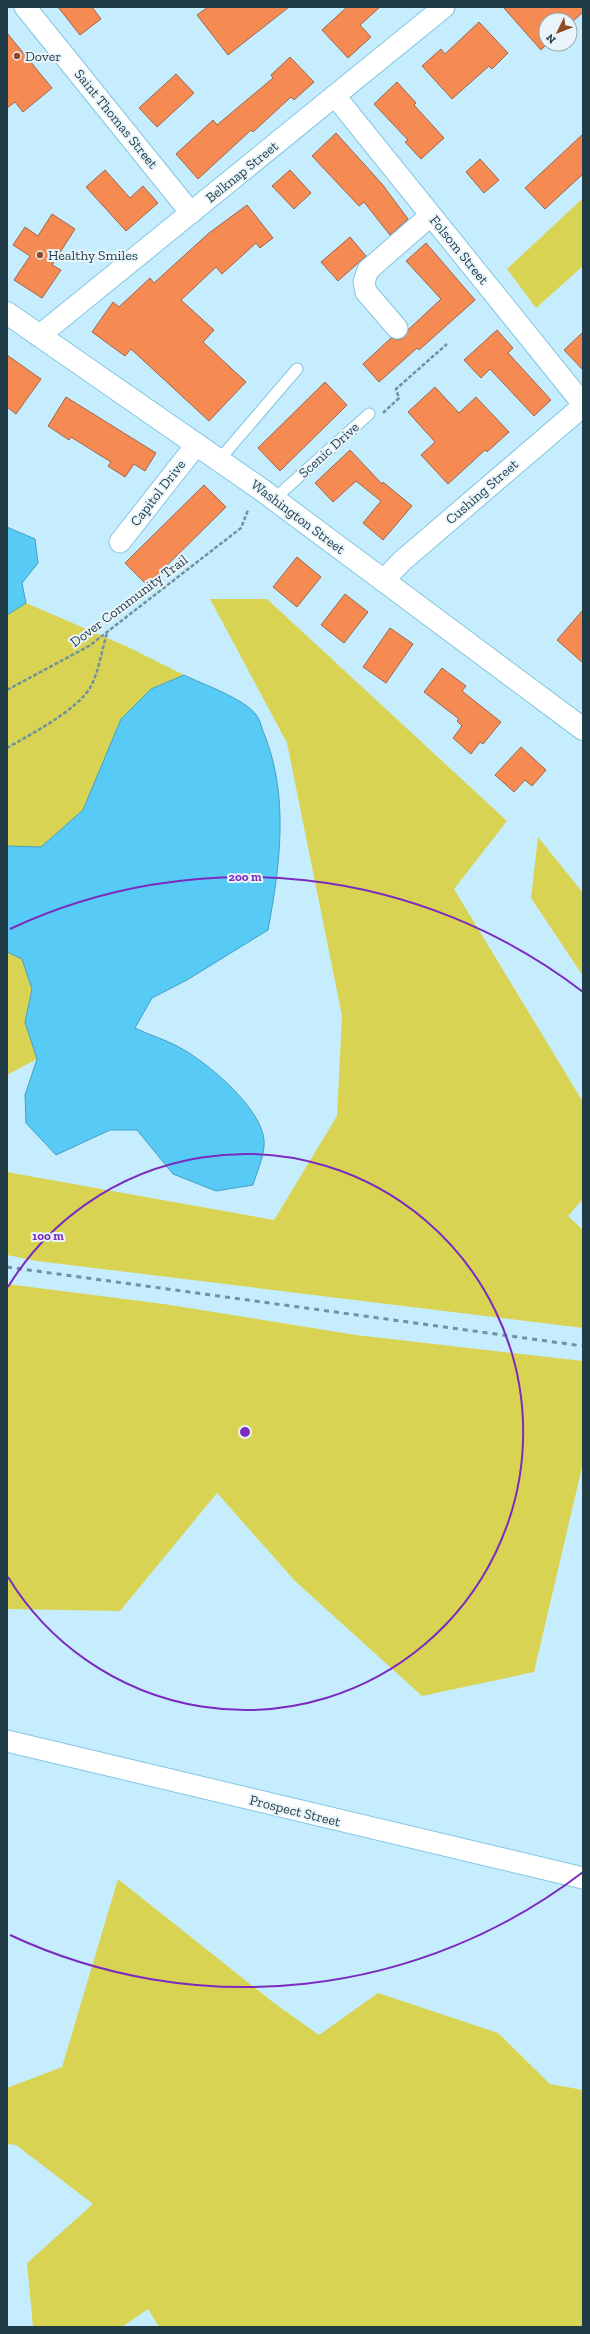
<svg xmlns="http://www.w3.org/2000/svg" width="590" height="2334" font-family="'Zilla Slab',serif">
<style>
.green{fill:#d9d354}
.water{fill:#58caf6;stroke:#479fc1}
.building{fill:#f68a53;stroke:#9c674e}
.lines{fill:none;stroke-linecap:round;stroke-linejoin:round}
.service-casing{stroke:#83c6e2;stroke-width:13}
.minor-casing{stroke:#83c6e2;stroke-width:23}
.tertiary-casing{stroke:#83c6e2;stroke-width:24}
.path{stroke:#70919f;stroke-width:2.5;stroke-dasharray:4 2;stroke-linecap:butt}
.service{stroke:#fff;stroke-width:11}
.minor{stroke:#fff;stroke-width:21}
.tertiary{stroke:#fff;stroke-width:22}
.rail{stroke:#70919f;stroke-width:3;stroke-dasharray:5 5;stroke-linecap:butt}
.ring{fill:none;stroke:#7b2cbf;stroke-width:2}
.poi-dot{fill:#914a25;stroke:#e9f5fb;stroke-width:1.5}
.labels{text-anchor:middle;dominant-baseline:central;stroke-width:4;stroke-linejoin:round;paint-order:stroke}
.poi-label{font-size:14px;fill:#1f3b46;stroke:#e9f5fb;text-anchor:start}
.street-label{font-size:14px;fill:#1f3b46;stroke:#e9f5fb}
.centre{fill:#7b2cbf;stroke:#e9f5fb;stroke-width:2}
.ring-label{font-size:12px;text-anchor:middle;font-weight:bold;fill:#7b2cbf;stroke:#e9f5fb;stroke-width:4;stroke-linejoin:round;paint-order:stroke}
</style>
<rect width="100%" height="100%" fill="#c6edfe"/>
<g class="green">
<path d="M583,198V266L536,308L507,269Z"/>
<path d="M210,599H267L507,821L454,889L583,1102V1199L568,1216L583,1230V1328L37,1261L7,1255V1171L12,1173L274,1220L337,1116L342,1016L287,743Z"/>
<path d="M26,603L128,647L184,675L151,689L121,719L83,810L41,848L7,846V615Z"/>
<path d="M538,837L583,893V976L531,898Z"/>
<path d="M7,952L22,959L32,989L25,1022L37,1059L7,1075Z"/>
<path d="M7,1284L164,1304L356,1335L583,1361V1463L534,1672L422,1696L295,1581L217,1493L120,1611L7,1609Z"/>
<path d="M118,1879L274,2003L319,2035L378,1993L498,2033L550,2084L583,2090V2327H159L148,2309L122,2327H33L27,2263L93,2204L16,2145L7,2144V2088L62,2067Z"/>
</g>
<g class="water">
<path d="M7,527L35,539L38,563L22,583L26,603L7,615Z"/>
<path d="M184,675C202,684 246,699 257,716C261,722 262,730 265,736C289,798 280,866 268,930L187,980L152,998L135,1028C149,1035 164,1039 177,1046C205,1060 268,1112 264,1146C263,1159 257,1172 253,1185L216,1191L173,1174L137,1130H110L56,1155L26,1123L25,1095L37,1059L25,1022L32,989L22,959L7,952V846L41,847L83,810L121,719L151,689Z"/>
</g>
<g class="building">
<path d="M58,7H92L101,19L80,35Z"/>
<path d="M208,7H289L228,55L197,15Z"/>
<path d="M347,7H380L360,25L371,37L348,58L322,30Z"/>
<path d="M503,7H583V12L570,24V20H546L547,44L541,50Z"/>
<path d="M479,22L508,53L492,69L489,66L452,99L422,66L441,49L445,54Z"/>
<path d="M7,33L52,88L23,112L15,102L7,108Z"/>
<path d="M290,57L314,82L294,100L291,97L253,132L251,130L198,179L176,154L213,120L217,125L273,78L271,75Z"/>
<path d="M176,74L194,93L157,127L139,108Z"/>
<path d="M397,82L416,103L414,105L444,138L421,159L405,142L408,140L374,104Z"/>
<path d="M336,133L382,184L408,219L390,235L364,202L359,206L312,156Z"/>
<path d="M583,134V174L545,209L525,188Z"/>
<path d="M480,159L499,180L484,193L466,172Z"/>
<path d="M105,170L130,198L143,186L158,203L126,231L86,187Z"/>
<path d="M290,170L311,193L294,209L272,186Z"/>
<path d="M247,205L273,238L260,248L256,243L222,274L216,267L181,300L214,330L203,342L246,382L209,421L131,349L125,356L92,332L113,302L119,307L150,278L154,283L209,233Z"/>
<path d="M52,214L75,229L52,265L61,270L42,298L14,280L30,256L13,245L25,227L38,236Z"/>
<path d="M350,237L366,256L338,281L321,262Z"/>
<path d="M426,243L475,300L419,350L417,348L379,382L363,364L391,338L399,340L404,337L409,329L441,299L406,261Z"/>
<path d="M497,330L513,348L508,353L551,400L534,416L490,369L481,378L464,360Z"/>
<path d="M583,332V370L564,350Z"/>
<path d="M7,355L41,379L16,414L7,407Z"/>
<path d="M325,382L347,405L280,471L258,448Z"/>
<path d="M435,387L459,413L476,397L509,432L487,452L485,450L448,484L421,455L435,442L408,412Z"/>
<path d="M66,397L156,453L145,471L134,464L125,477L108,466L111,462L71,437L69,440L48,426Z"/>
<path d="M350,450L382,484L383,482L412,506L383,540L363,523L381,501L356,481L333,502L315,483Z"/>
<path d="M204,485L226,507L147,585L125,563Z"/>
<path d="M297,557L321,577L297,607L273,587Z"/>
<path d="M345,594L368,612L344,643L321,625Z"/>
<path d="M583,610V663L557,640Z"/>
<path d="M390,628L413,644L386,683L363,667Z"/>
<path d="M442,668L466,686L462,691L501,722L483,744L480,742L471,754L453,738L462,726L457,721L459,719L424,692Z"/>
<path d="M521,747L546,770L532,786L525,780L514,792L495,775Z"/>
</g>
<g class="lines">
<defs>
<g id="service">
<path d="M219,460L297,369"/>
<path d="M274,499L369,414"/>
</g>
<g id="minor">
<path d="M25,7L191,213"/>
<path d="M335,96L583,404"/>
<path d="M397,328L366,292L364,282L368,270L430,216"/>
<path d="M39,336L444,7"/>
<path d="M120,542L197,444"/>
<path d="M383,581L402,561L583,406"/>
<path d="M7,1741L583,1878"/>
</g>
<path id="tertiary" d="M7,313L262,490L583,729"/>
</defs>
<use href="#service" class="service-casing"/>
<use href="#minor" class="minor-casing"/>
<use href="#tertiary" class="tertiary-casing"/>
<g class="path">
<path d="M383,413L399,398L396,389L447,344"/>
<path d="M7,690L89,646L241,528L248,510"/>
<path d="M7,748C31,734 78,710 91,686C99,671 102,649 107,633"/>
</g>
<use href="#service" class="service"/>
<use href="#minor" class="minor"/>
<use href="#tertiary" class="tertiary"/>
<path class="rail" d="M7,1267L583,1346"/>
</g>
<g class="ring">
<path d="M8 1287A278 278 0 1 1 8 1577"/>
<path d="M583 1872A555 555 0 0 1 10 1935M10 929A555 555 0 0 1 583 992"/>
</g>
<g class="poi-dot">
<circle cx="17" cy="56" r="4"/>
<circle cx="40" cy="255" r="4"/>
</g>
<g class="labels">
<g class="poi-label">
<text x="25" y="56">Dover</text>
<text x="48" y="255">Healthy Smiles</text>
</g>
<g class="street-label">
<text transform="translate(116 119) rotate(51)">Saint Thomas Street</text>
<text transform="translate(242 172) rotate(-39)">Belknap Street</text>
<text transform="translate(459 250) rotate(51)">Folsom Street</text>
<text transform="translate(329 450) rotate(-42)">Scenic Drive</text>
<text transform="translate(482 492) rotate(-41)">Cushing Street</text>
<text transform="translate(158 493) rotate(-52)">Capitol Drive</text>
<text transform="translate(298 517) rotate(37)">Washington Street</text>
<text transform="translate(129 601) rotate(-37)">Dover Community Trail</text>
<text transform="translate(295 1811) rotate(14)">Prospect Street</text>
</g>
</g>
<circle cx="245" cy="1432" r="6" class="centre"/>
<g class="ring-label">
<text x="245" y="881">200 m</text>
<text x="48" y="1240">100 m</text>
</g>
<rect width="590" height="2334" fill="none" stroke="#1f3b46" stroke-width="16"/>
<g transform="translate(558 32) rotate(227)"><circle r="19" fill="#e9f5fb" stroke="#98abb3"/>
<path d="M0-3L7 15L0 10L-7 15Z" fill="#914a25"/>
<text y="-6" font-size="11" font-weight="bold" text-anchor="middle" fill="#1f3b46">N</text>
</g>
</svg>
